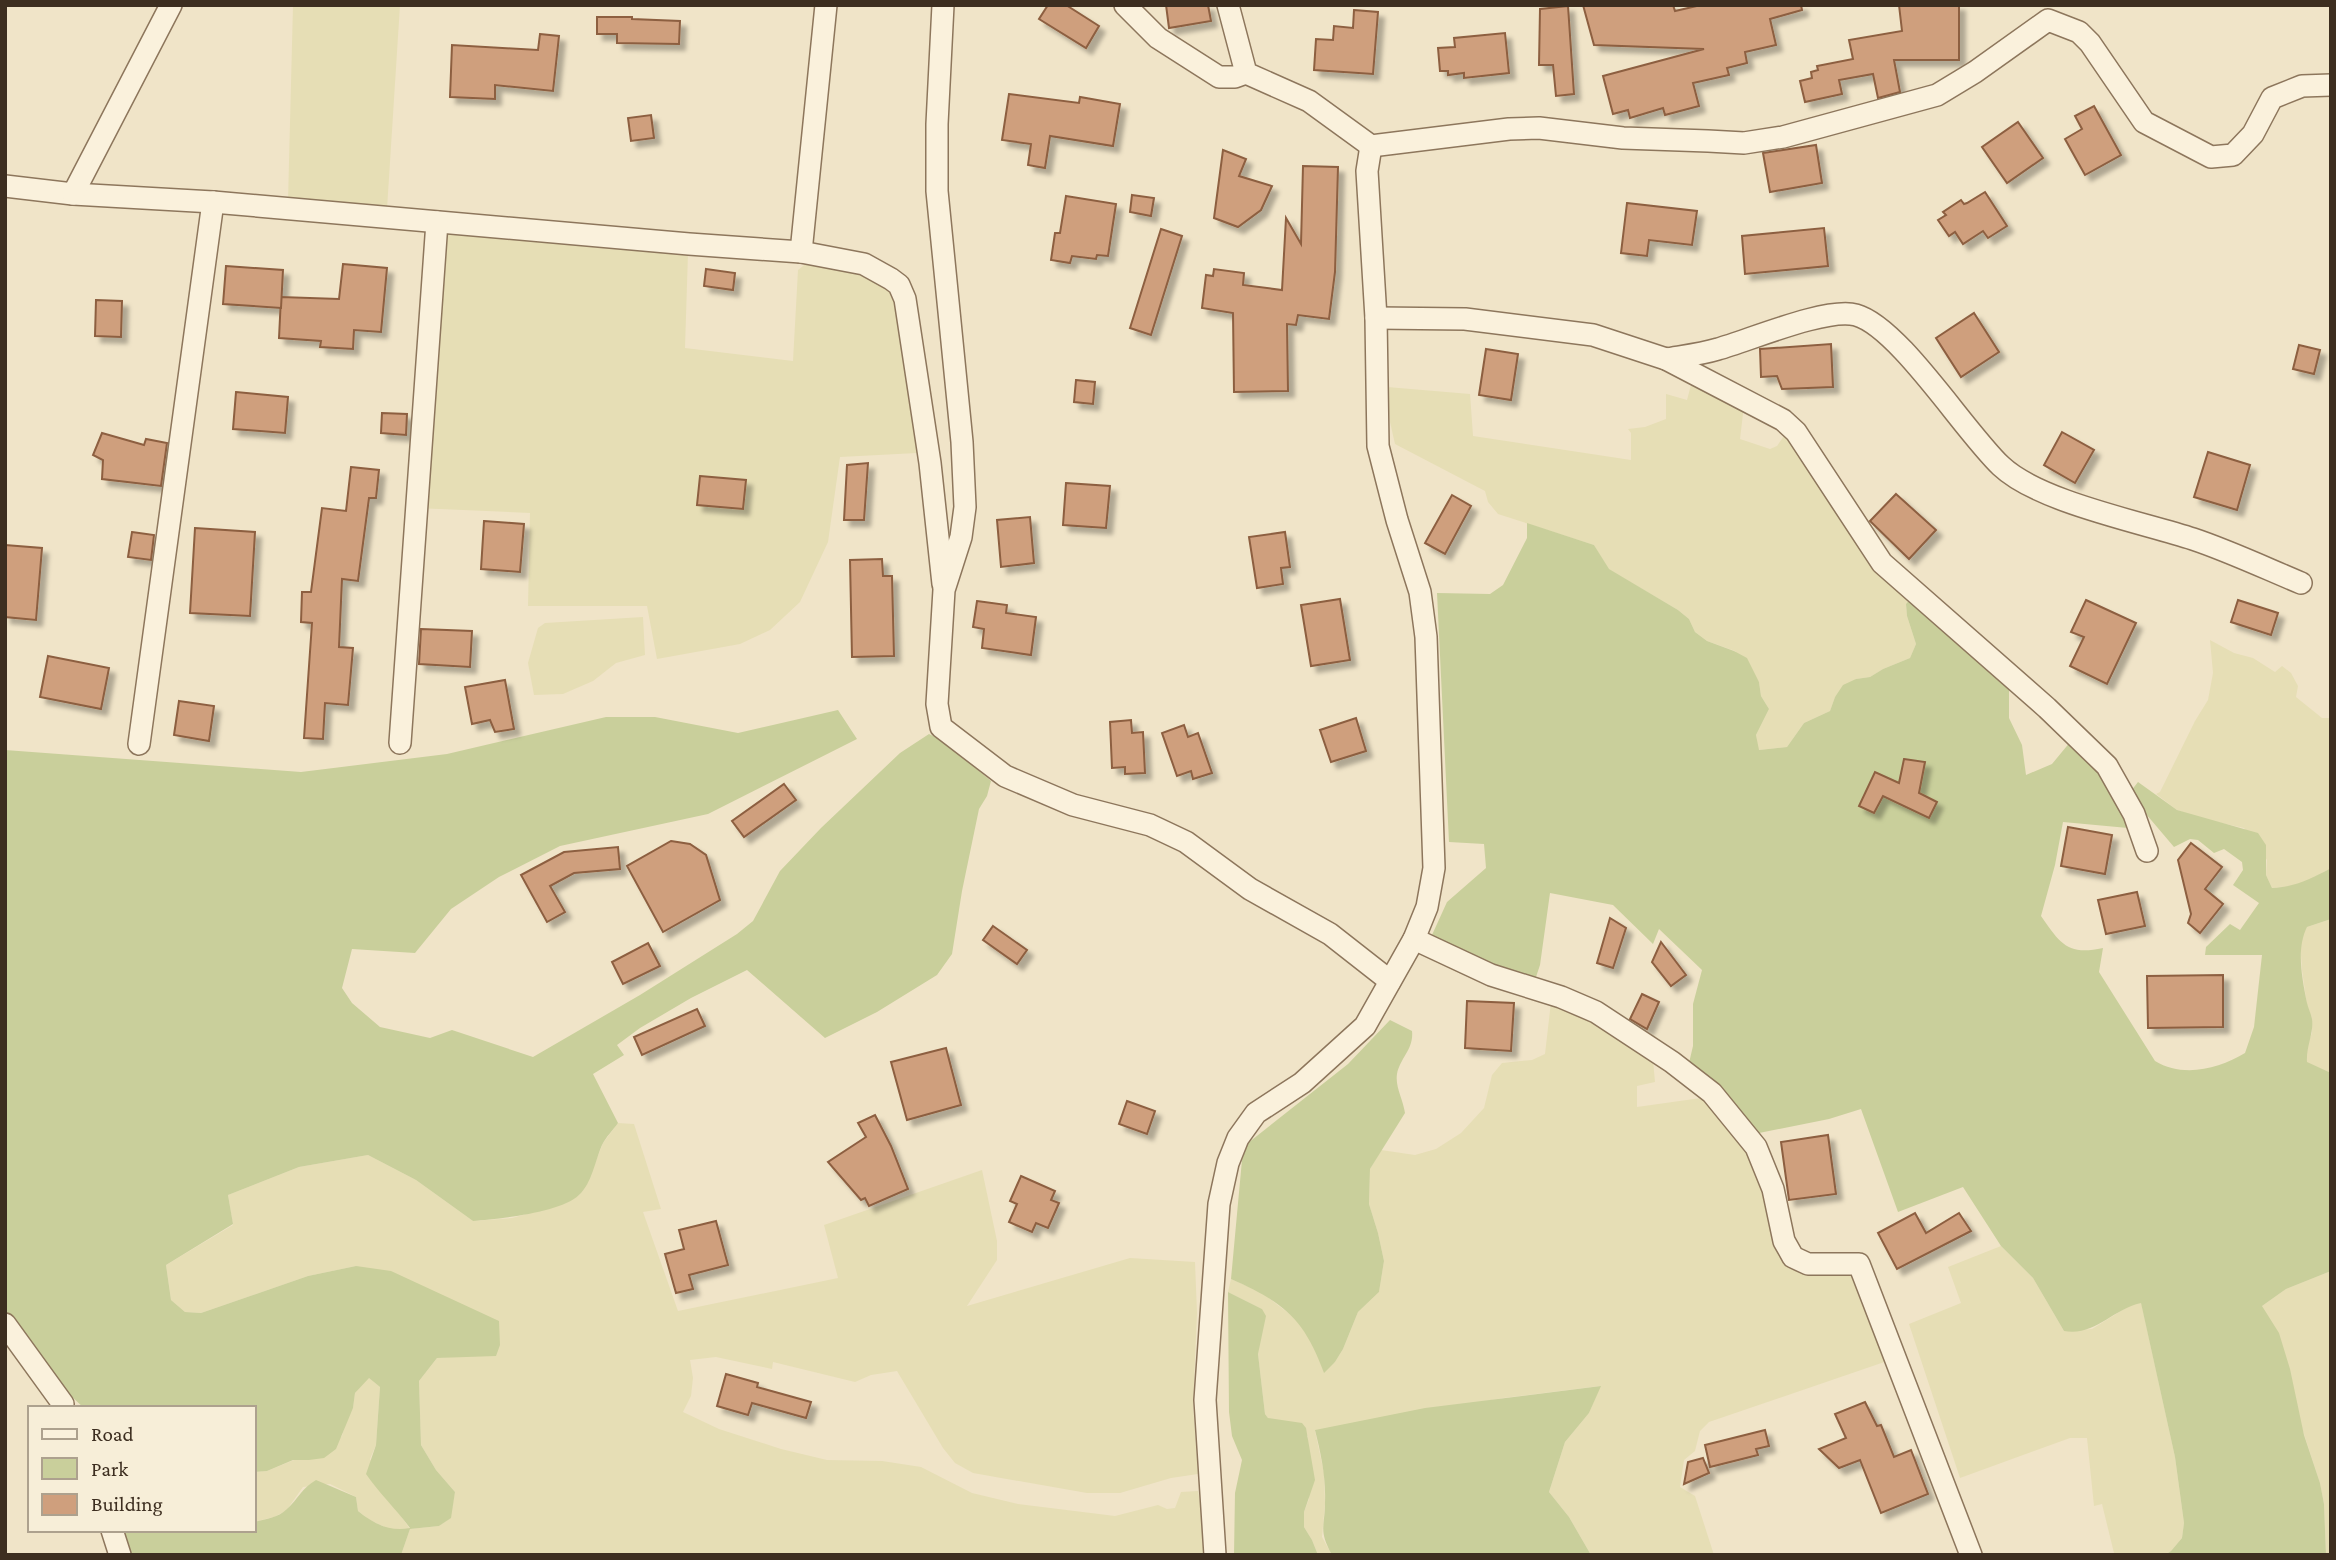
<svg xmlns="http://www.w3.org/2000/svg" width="2336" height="1560" font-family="'Crimson Pro',serif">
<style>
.farmland{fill:#e6deb5}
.green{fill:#c9cf9b}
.building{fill:#cf9f7d;stroke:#8d5f41;stroke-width:2;filter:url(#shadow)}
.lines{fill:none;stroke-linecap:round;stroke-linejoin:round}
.minor-casing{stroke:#8d765c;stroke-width:24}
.minor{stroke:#faf1dc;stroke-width:21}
</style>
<defs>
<filter id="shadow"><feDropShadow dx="6" dy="6" stdDeviation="2" flood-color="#0004"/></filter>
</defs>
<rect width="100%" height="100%" fill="#f0e4c8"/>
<g class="farmland">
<path d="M293,5H400L387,209L288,201Z"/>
<path d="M437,222L688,253L685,348L793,361L798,270L808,262L853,266L895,293L916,423L917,453L840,457L828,542L800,602L770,630L740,644L657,659L647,606H528L530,513L416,508Z"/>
<path d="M1692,381L1744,405L1740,439L1770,449L1777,446L1786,433L1911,598L1906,604L1907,616L1916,644L1910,658L1883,669L1870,677L1856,679L1835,697L1830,711L1804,723L1787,747L1758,750L1756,735L1769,709L1761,696L1759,682L1735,651L1707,641L1695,632L1689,619L1678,610L1608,569L1594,545L1498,514L1488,502L1485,491L1395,444L1390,422L1387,387L1470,394L1473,436L1631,460V433L1628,429L1645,427L1666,419V394L1687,400Z"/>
<path d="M643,617L645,655L616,663L593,681L563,694L534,695L528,663L538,628L545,623Z"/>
<path d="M2210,640L2234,653L2253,658L2275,672L2282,666L2291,673L2298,686L2296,697L2322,718H2331V868L2308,881L2287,887L2272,888L2266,875L2267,860L2244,828L2199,818L2177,810L2156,794L2160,792L2195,721L2208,700L2213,673Z"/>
<path d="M2331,919V1073L2307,1063L2306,1048L2312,1033V1018L2307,1005L2302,970L2300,940L2307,927Z"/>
<path d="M1551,1002L1576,1010L1653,1060L1655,1082L1637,1086V1107L1708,1097L1738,1135L1765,1187L1785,1262L1869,1270L1875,1275L1888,1309L1899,1357L1709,1422L1700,1431L1695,1451L1684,1460L1680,1487L1695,1496L1714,1555H1591L1569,1517L1549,1492L1565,1442L1589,1413L1600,1386L1503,1398L1315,1431L1324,1473L1325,1503L1322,1537L1332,1555H1318L1312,1540L1304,1527V1512L1309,1499L1308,1436L1268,1418L1265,1414L1258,1354L1262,1309L1228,1292L1231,1279L1261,1292L1296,1319L1314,1345L1324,1372L1335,1362L1343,1349L1358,1312L1379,1292L1384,1261L1378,1233L1369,1204L1370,1169L1381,1150L1415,1155L1436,1149L1461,1133L1484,1108L1492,1075L1502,1063L1532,1060L1545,1054Z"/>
<path d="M618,1123L634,1124L661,1209L643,1212L678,1311L838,1278L824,1225L982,1170L997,1241V1260L967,1306L1130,1258L1195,1262L1197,1313L1193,1406L1198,1474L1171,1478L1120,1493H1087L973,1473L955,1463L943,1448L897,1371L871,1375L855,1382L773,1362L772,1369L716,1357L690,1360L693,1378L691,1396L683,1412L719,1429L781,1449L827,1460L882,1461L921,1467L972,1493L1018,1504L1115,1516L1158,1505L1167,1509L1175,1508L1181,1492L1198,1491L1209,1555H401L410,1529L393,1531L370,1520L358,1511L356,1497L330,1484L303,1487L286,1511L274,1517L254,1522V1472L267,1471L294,1460H309L342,1436L346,1421L353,1408L355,1393L368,1377L380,1387L376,1445L370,1459L394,1506L410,1529L439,1526L450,1518L455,1492L436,1470L421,1445L419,1381L437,1358L465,1356L356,1266L308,1276L201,1313L185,1312L171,1300L166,1265L233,1225L228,1195L299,1167L368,1155L416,1180L473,1221L512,1218L566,1203L579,1195L587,1183L603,1143Z"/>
<path d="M2001,1246L2033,1278L2064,1331L2092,1329L2129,1306L2141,1302L2175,1457L2184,1523L2182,1538L2171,1551L2165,1555H2112L2114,1553L2102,1504L2094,1506L2087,1438H2070L1960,1478L1909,1324L1961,1303L1948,1267Z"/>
<path d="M2331,1271V1555H2326L2324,1504L2320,1483L2262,1306L2286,1289Z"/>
</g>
<g class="green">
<path d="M1527,523L1594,545L1609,569L1678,610L1689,619L1695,632L1707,641L1734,651L1747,658L1759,682L1761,696L1769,709L1756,735L1759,750L1787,747L1804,723L1830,711L1835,697L1843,685L1856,679L1870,677L1883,669L1910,658L1916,644L1907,616L1906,604L1911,598L2009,686V718L2022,745L2026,775L2052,764L2071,741C2102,774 2113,785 2128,828L2063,822L2055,865L2041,916C2060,943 2067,956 2103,948L2099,972L2155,1061C2183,1078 2219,1069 2245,1053L2254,1027L2262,955H2205L2206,947L2230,924L2240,930L2259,903L2233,885L2243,870L2242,862L2224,849L2214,853L2198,840L2190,839L2174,847L2146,814L2131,791L2138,782L2177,810L2258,833L2266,845V875L2272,888C2295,887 2311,879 2331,868V919L2307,927C2296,949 2302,978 2307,1003C2308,1008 2311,1013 2312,1019C2314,1033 2306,1046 2307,1062L2331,1073V1271L2286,1289L2262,1306L2279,1333L2290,1369L2304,1435L2320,1483L2324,1504L2326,1555H2165L2171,1551L2182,1538L2184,1523L2175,1457L2141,1303C2111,1310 2096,1336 2064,1331L2033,1278L2001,1246L1963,1187L1898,1212L1861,1109L1829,1119L1759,1133L1689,1063L1693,1046V1004L1702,970L1659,929L1653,944L1613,905L1550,893L1540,965L1534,983L1435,941L1432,935L1447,902L1486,868L1484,844L1449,842L1437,593L1490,594L1503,585L1527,538Z"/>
<path d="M838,710L857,739L708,814L560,846L499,877L451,909L415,953L352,949L342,988L352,1003L380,1027L430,1038L452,1030L533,1057L640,995L737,934L753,921L780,871L821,828L900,753L929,734L945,742L991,781L987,796L979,809L962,891L952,954L937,975L877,1012L825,1038L747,970L691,998L640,1028L617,1045L624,1055L593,1074L618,1123C613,1130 606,1137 602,1145C595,1161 592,1183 579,1195C560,1213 498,1219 473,1221L416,1180L368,1155L299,1167L228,1195L233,1224L166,1265L171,1300L185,1312L201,1313L308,1276L356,1266L391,1271L499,1321L500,1345L496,1356L437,1358L419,1381L421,1445L436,1470L455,1492L451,1518L439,1526L410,1529L401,1555H128L120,1530H254V1522C265,1519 278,1518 287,1509C298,1499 302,1488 316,1480L356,1497L358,1511C374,1524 390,1532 410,1528C396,1509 379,1493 366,1474L376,1445L380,1387L369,1378L355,1393L353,1408L336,1449L324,1458L309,1460H293L267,1471L254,1472V1408H84C52,1380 29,1347 5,1312V750L301,772L447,754L606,717H655L738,733Z"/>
<path d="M1390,1020L1412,1031C1414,1049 1400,1058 1397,1074C1395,1087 1403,1099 1405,1113L1370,1169L1369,1204L1378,1233L1384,1261L1379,1292L1358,1312L1343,1349L1335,1362L1324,1373C1304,1318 1283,1302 1231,1279L1242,1160L1248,1143L1348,1064Z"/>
<path d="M1228,1292L1262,1309L1266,1316L1258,1354L1265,1414L1268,1418L1302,1423L1306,1428L1315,1480L1304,1512V1527L1312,1540L1318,1555H1234L1235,1493L1242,1460L1232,1436L1229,1412Z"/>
<path d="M1601,1386L1589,1413L1565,1442L1549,1492L1569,1517L1591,1555H1332C1318,1529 1325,1528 1325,1502C1326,1477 1321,1454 1315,1430L1425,1408Z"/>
</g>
<g class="building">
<path d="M1048,5H1066L1099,26L1086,48L1039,19Z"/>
<path d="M1166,5H1208L1211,21L1169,28Z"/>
<path d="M1583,5H1673L1675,11L1701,5H1801L1802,10L1770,19L1776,45L1745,52L1747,63L1727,68L1729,75L1693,83L1699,106L1665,115L1663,108L1630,118L1628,110L1613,114L1603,76L1704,49L1594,45Z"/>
<path d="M1899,5H1959V60H1894L1900,92L1878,98L1873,74L1839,80L1842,94L1805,102L1800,81L1812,78L1811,72L1818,70L1817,66L1853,59L1849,40L1902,31Z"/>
<path d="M1568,6L1574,94L1556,96L1553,65H1539L1540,9Z"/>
<path d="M1354,10L1378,12L1373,74L1314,70L1316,39L1333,40L1334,26L1353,28Z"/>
<path d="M597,17H632V19L680,21L679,44L617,43V34H597Z"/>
<path d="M1505,33L1509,73L1464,78V73L1448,75V71H1440L1438,48L1455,47L1454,38Z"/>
<path d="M540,34L559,36L553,91L495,85V99L450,97L452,45L538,50Z"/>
<path d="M1009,94L1079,103L1080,97L1120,104L1113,146L1050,136L1045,168L1028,165L1031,144L1002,140Z"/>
<path d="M2094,106L2121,155L2085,175L2065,139L2082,129L2075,116Z"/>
<path d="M651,115L654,138L631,141L628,118Z"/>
<path d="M2018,122L2043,158L2007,183L1982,147Z"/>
<path d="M1816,145L1822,183L1770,192L1763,153Z"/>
<path d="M1223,150L1246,159L1239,176L1272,186L1261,210L1238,227L1214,218Z"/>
<path d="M1303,166L1338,167L1335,272L1329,319L1298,315L1296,325L1287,324L1288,391L1234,392L1233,313L1202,308L1206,275L1213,276L1214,269L1244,273L1243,285L1282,290L1286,218L1301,244Z"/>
<path d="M1985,192L2007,226L1988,238L1983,231L1963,244L1955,232L1949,236L1938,220L1946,215L1943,212L1961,200L1964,204L1967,203Z"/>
<path d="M1132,195L1154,198L1151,216L1130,212Z"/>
<path d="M1066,196L1116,204L1108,256L1097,255L1096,259L1072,256L1070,263L1051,260L1055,233H1060Z"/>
<path d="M1627,203L1697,211L1692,245L1649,240L1647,256L1621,253Z"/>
<path d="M1824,228L1828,266L1745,274L1742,236Z"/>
<path d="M1161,229L1182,236L1151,335L1130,328Z"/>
<path d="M343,264L387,268L381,332L354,330L353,349L320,347L321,341L279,338L281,297L339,299Z"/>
<path d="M226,266L283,270L281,308L223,304Z"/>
<path d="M706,269L735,273L733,290L704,286Z"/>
<path d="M96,300L122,301L121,337L95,336Z"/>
<path d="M1974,313L1999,352L1961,377L1936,338Z"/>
<path d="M1831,344L1833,387L1782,389L1777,376L1761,377L1760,349Z"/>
<path d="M2299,345L2320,350L2314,374L2293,369Z"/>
<path d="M1486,349L1518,354L1511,400L1479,395Z"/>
<path d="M1076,380L1095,382L1093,404L1074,402Z"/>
<path d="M236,392L288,397L285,433L233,429Z"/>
<path d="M382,413L407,414L406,435L381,433Z"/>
<path d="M2062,432L2094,450L2075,483L2044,465Z"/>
<path d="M102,433L144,445L146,439L167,443L161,486L102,479L103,460L93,455Z"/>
<path d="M2208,452L2250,465L2237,510L2194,497Z"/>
<path d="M868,463L864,520H844L847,465Z"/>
<path d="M351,467L379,470L376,498H369L358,581L342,579L339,647L353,648L348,705L325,703L323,739L304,738L312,623L301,622L302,592H311L322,508L346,511Z"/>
<path d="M700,476L746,480L743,509L697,505Z"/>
<path d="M1066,483L1110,486L1106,528L1063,525Z"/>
<path d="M1896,494L1936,530L1909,559L1870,521Z"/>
<path d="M1452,495L1471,506L1445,554L1425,543Z"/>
<path d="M1030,517L1034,563L1001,567L997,520Z"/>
<path d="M484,521L524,524L520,572L481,569Z"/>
<path d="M195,528L255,532L250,616L190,613Z"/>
<path d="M132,532L154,535L151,560L128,557Z"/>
<path d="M1285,532L1290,567L1281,568L1283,584L1257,588L1249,537Z"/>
<path d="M5,545L42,548L36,620L5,617Z"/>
<path d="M882,559L883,576H892L894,656L852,657L850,560Z"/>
<path d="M1340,599L1350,660L1311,666L1301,605Z"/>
<path d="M2086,600L2136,623L2107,684L2070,666L2084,637L2071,632Z"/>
<path d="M2238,600L2278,613L2271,635L2231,622Z"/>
<path d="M977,601L1007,605L1006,613L1036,617L1031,655L982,648L984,629L973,627Z"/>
<path d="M421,629L472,631L470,667L419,664Z"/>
<path d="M48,656L109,668L101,709L40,697Z"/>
<path d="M505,680L514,729L495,732L490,720L472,724L465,687Z"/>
<path d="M179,701L214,706L209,741L174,735Z"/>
<path d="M1356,718L1366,751L1331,762L1320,730Z"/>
<path d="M1131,720L1132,733L1143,732L1145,773L1125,774V767L1112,768L1110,722Z"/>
<path d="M1184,725L1188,737L1198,733L1212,773L1193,779L1191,771L1177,776L1162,733Z"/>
<path d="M1904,759L1925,762L1919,793L1937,802L1929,818L1883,796L1874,813L1859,806L1875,772L1899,783Z"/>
<path d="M784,784L796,800L744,837L732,821Z"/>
<path d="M2068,827L2112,835L2105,874L2061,866Z"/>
<path d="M671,841L690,844L706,855L720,900L663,932L627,866Z"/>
<path d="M2191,843L2222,867L2205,889L2223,904L2200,933L2188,923L2191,914L2178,860Z"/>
<path d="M618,847L620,869L574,873L550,886L565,912L547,922L521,875L564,852Z"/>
<path d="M2137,892L2145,926L2106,934L2098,900Z"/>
<path d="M1610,918L1626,928L1613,968L1597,963Z"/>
<path d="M993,926L1027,950L1017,964L983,940Z"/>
<path d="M1661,942L1686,975L1671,986L1652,962Z"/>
<path d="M648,943L660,966L623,984L612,962Z"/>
<path d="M2223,975V1027L2148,1028L2147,976Z"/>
<path d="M1642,994L1659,1002L1647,1029L1630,1019Z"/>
<path d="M1467,1001L1514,1003L1511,1051L1465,1048Z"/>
<path d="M697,1009L705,1026L642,1055L634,1037Z"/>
<path d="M946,1048L961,1105L907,1120L891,1062Z"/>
<path d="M1127,1101L1155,1111L1147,1134L1119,1124Z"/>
<path d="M875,1115L891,1146L908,1189L869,1206L865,1198L861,1200L828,1162L866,1137L858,1123Z"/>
<path d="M1828,1135L1836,1194L1789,1200L1781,1142Z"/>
<path d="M1021,1176L1055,1191L1051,1200L1059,1203L1048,1228L1036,1223L1032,1232L1009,1222L1017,1204L1010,1201Z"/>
<path d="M1915,1213L1926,1233L1959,1213L1971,1231L1897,1269L1878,1233Z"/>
<path d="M716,1221L728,1265L689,1275L693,1289L676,1293L665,1254L684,1249L679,1230Z"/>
<path d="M726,1374L758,1383L757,1387L811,1402L806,1418L752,1403L748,1415L717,1406Z"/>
<path d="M1865,1402L1877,1426L1881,1425L1894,1457L1911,1450L1928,1494L1881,1513L1860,1460L1839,1468L1819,1449L1846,1438L1835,1414Z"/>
<path d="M1765,1430L1769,1446L1756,1449L1758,1455L1710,1467L1705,1445Z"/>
<path d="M1703,1458L1709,1473L1684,1484L1688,1462Z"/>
</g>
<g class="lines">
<defs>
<g id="minor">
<path d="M943,5L937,124V191L962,442L965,507L961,537L944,590L937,704L941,727L1005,776L1073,805L1150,825L1186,842L1250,889L1330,934L1390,981"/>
<path d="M1125,5L1158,38L1219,77H1235L1246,73"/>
<path d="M1228,5L1246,73L1309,101L1371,146L1509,129L1539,128L1623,138L1708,141L1744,143L1783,137L1937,95L1975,72L2048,20L2079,32L2090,43L2144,122L2211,157L2233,155L2253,134L2272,98L2302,86L2331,85"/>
<path d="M5,186L73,194L213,202L689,244L801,252L864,264L891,279L899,285L905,299L930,463L943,584"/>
<path d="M73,194L171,5"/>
<path d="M801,252L826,5"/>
<path d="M1376,318L1465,319L1593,335L1666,359L1783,420L1796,432L1882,563L2047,708L2107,766L2134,814L2147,851"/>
<path d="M1666,359C1684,356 1702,354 1718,349C1750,340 1827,307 1856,315C1899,327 1964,431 2001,466C2039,502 2141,522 2193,539C2229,551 2265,568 2301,583"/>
<path d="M400,743L437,222"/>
<path d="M139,744L213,202"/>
<path d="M1414,939L1491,975L1561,997L1596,1012L1672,1062L1712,1093L1756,1147L1773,1189L1784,1241L1793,1257L1808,1264H1859L1971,1555"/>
<path d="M5,1324L63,1404"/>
<path d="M112,1530L120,1555"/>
<path d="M1215,1555L1205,1400L1219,1204L1228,1163L1238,1138L1256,1113L1302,1083L1365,1026L1414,939L1427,907L1434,868L1426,637L1420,592L1397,520L1378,446L1376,318L1367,171L1371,146"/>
</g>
</defs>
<use href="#minor" class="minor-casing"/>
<use href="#minor" class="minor"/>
</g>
<rect width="2336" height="1560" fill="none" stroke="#3d2e20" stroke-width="14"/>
<rect x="28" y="1406" width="228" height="126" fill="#f7eed8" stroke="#ada18e" stroke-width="2"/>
<rect x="42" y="1429" width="35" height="10" fill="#faf1dc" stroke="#ada18e" stroke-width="2"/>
<text x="91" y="1441" font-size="21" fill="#3d2e20">Road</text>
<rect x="42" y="1458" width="35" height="21" fill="#c9cf9b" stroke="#ada18e" stroke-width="2"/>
<text x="91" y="1476" font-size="21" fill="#3d2e20">Park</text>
<rect x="42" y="1494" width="35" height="21" fill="#cf9f7d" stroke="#ada18e" stroke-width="2"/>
<text x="91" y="1511" font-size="21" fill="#3d2e20">Building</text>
</svg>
